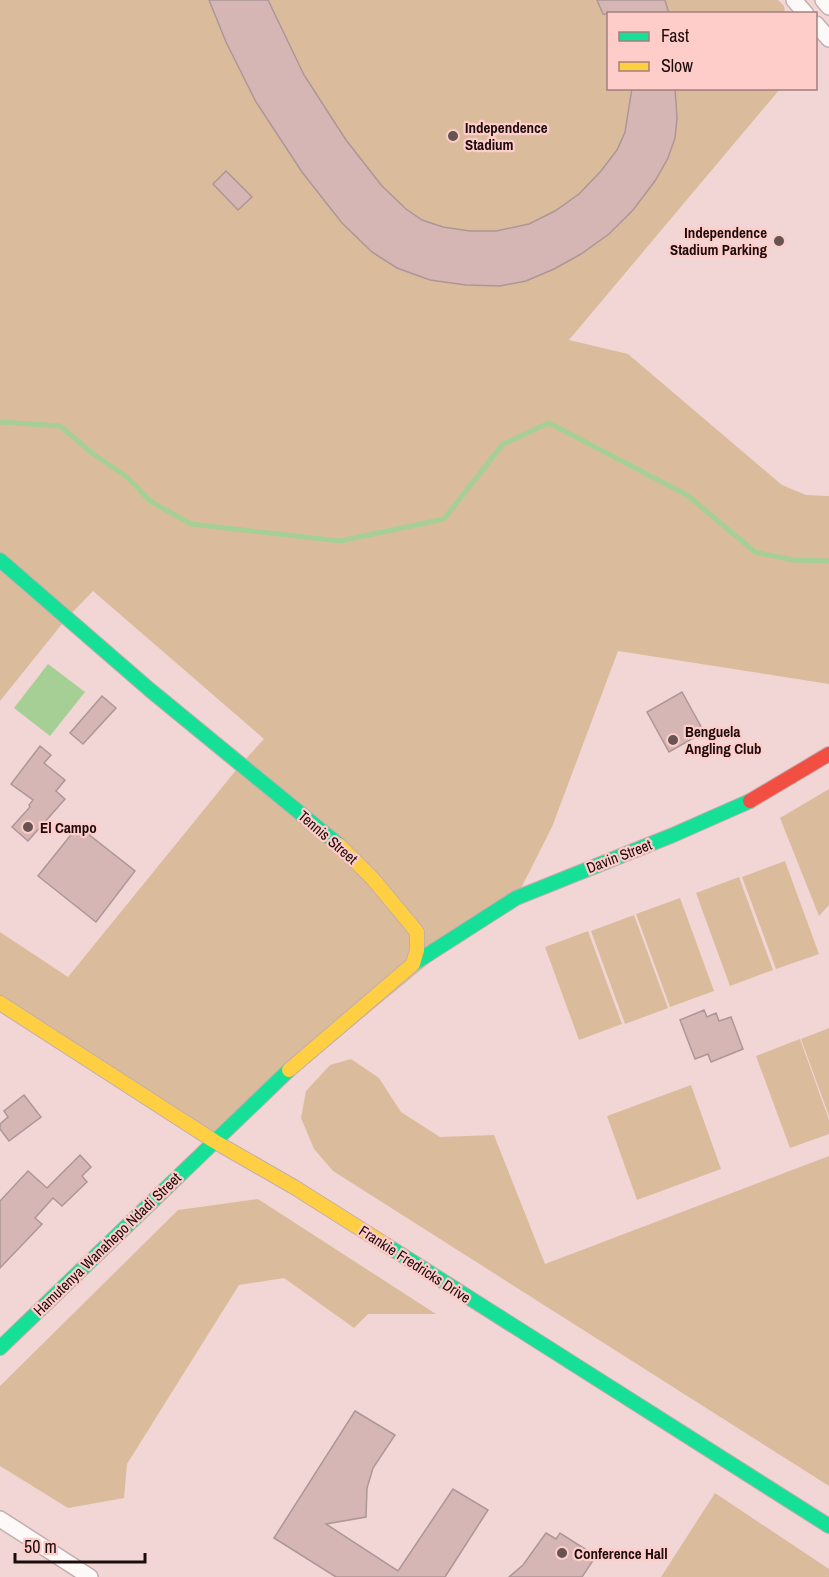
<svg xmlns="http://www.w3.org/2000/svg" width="829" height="1577" font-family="'Archivo Narrow',sans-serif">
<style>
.green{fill:#dabc9c}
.water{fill:#a5cf95}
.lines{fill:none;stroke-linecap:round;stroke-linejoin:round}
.stream{stroke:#a5cf95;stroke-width:5}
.building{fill:#d6b5b5;stroke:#ac9796;stroke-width:1.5}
.street-casing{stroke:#c3adad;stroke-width:18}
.fast-casing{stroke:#c3adad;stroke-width:16}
.slow-casing{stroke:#c3adad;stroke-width:16}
.jam-casing{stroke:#c3adad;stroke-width:16}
.street{stroke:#fdf9f9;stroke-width:15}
.fast{stroke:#16e098;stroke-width:14}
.slow{stroke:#ffcf43;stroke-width:14}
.jam{stroke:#f24e42;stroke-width:14}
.poi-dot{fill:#675352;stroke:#feccc9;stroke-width:2}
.labels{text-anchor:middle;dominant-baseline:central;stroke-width:4.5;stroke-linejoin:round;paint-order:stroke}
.poi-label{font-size:15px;font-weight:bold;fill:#1c0c0c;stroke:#feccc9;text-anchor:start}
.street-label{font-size:15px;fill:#1c0c0c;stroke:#feccc9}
</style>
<rect width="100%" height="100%" fill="#f2d6d5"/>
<g class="green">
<path d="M0,0H778L784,6L785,13L608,14V88L780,89L569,340L628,354L782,485L806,495L829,496V684L618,651L552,827L516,898L486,916L214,1141L0,1003V932L68,977L241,764L264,739L93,591L66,619L0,701Z"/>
<path d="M829,789V905L819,916L780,818Z"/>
<path d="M785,861L819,954L776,969L742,877Z"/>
<path d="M739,877L773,970L730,986L696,893Z"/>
<path d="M680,898L714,991L670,1007L636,914Z"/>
<path d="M634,915L668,1008L625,1024L591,931Z"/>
<path d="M588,931L622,1024L579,1040L545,947Z"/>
<path d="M829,1028V1116L801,1039Z"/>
<path d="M800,1039L829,1120V1134L790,1148L756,1056Z"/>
<path d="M351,1059L379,1078L401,1112L440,1137L494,1135L545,1264L829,1156V1486L333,1171L314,1149L301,1118L306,1091L330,1065Z"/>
<path d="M691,1085L721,1169L637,1200L607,1116Z"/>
<path d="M258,1199L436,1314H368L354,1328L284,1278L239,1285L127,1464L124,1498L68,1508L0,1466V1386L178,1210Z"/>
<path d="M715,1493L829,1569V1577H661Z"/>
</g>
<path class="water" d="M48,664L85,692L50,736L14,708Z"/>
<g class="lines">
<path class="stream" d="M0,422L60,426L92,453L128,478L150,501L191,524L340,541L444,519L503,444L549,423L687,495L755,552L793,560L829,561"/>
</g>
<g class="building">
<path d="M209,0H268L304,75L346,140L382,186L406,209L422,220L443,227L470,231H496L529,224L555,211L579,194L601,171L617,150L625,132L632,88H675L677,118L675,138L668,158L655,181L633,210L609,234L581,254L554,269L526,281L500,286L466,285L430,280L397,268L372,252L342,223L302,172L256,102L226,42Z"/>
<path d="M597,0H665L669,14H603Z"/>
<path d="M226,171L252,197L238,210L213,184Z"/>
<path d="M682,692L704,732L669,752L647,712Z"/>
<path d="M102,696L116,708L83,744L70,733Z"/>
<path d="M40,746L51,755L44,763L65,780L56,791L65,799L28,841L12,827L30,807L29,805L33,800L11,784Z"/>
<path d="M78,826L135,871L96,922L38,876Z"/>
<path d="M704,1010L707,1017L716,1013L719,1021L731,1017L743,1049L711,1062L708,1054L695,1059L680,1020Z"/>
<path d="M24,1095L41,1117L9,1141L0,1129V1124L8,1117L4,1111Z"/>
<path d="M80,1155L91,1167L82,1176L87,1182L62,1206L53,1198L35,1218L42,1224L0,1268V1201L28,1171L47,1188Z"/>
<path d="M355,1411L395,1435L373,1468L367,1488L366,1517L326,1524L398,1571L453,1489L488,1510L445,1577H336L274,1538Z"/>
<path d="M546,1533L556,1539L560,1533L596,1556L582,1577H509L523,1565Z"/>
</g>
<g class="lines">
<defs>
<g id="street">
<path d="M794,0L806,14"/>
<path d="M823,0L829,7"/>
<path d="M816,24L829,39"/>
<path d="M0,1519L90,1577"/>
</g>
<g id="fast">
<path d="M0,560L150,690L339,845"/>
<path d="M413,964L516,898L673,835L750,801"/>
<path d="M386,1245L829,1526"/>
<path d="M0,1348L289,1070"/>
</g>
<g id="slow">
<path d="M0,1003L214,1141L294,1187L386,1245"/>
<path d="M289,1070L413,964L417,950V932L373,879L339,845"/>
</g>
<path id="jam" d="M750,801L829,754"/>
</defs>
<use href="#street" class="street-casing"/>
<use href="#fast" class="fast-casing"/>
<use href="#slow" class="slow-casing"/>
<use href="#jam" class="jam-casing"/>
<use href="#street" class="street"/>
<use href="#fast" class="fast"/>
<use href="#slow" class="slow"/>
<use href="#jam" class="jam"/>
</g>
<g class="poi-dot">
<circle cx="453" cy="136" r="6"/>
<circle cx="779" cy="241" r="6"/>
<circle cx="673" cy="740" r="6"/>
<circle cx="28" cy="827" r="6"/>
<circle cx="562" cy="1553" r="6"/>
</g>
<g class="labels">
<g class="poi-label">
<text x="465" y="127">Independence<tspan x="465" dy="17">Stadium</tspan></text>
<text x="767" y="232" text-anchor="end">Independence<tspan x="767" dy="17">Stadium Parking</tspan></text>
<text x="685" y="731">Benguela<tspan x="685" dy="17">Angling Club</tspan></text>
<text x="40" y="827">El Campo</text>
<text x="574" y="1553">Conference Hall</text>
</g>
<g class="street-label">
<text transform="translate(328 837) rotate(41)">Tennis Street</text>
<text transform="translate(619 856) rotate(-21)">Davin Street</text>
<text transform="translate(107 1244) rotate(-44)">Hamutenya Wanahepo Ndadi Street</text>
<text transform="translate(415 1264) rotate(33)">Frankie Fredricks Drive</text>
</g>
</g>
<rect x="607" y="12" width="210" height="78" fill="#feccc9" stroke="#a47f7d" stroke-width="1.5"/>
<rect x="619" y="32" width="30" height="9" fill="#16e098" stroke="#a47f7d" stroke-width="1.5"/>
<text x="661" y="42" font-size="18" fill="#1c0c0c">Fast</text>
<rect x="619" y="62" width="30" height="9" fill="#ffcf43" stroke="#a47f7d" stroke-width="1.5"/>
<text x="661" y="72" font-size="18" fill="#1c0c0c">Slow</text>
<path d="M15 1553v9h130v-9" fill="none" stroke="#1c0c0c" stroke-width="3"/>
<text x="24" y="1553" font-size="18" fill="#1c0c0c" stroke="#feccc9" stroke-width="4.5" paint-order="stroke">50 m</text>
</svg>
